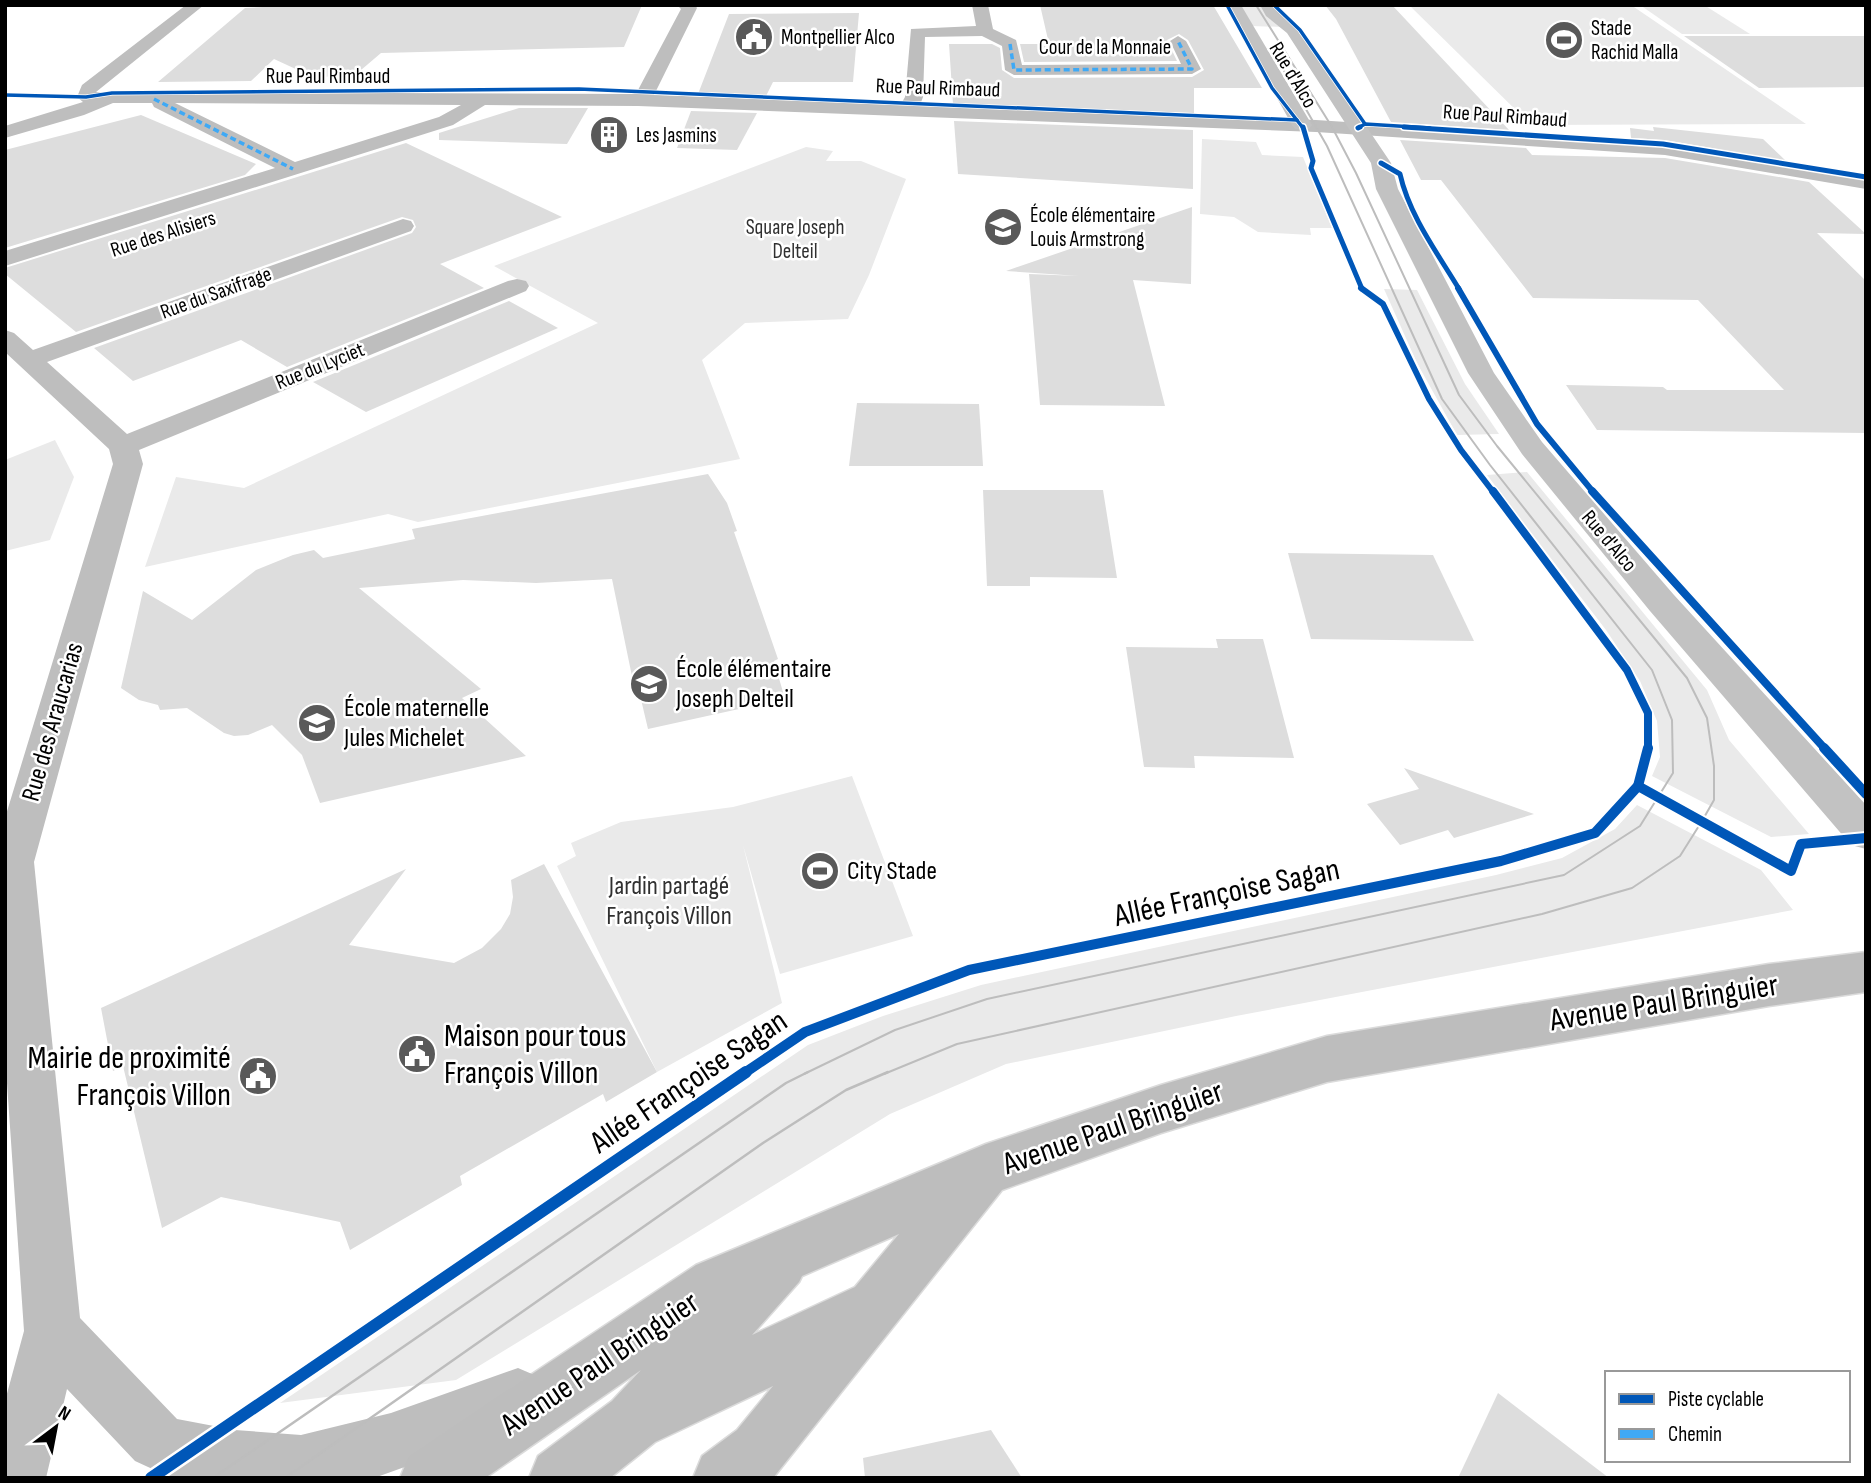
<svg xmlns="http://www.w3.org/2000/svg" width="1871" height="1483" font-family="'Sofia Sans Condensed',sans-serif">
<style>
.green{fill:#eaeaea}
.building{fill:#ddd}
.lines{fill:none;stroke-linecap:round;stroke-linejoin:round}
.primary-casing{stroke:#dbdbdb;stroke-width:3}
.street{fill:#bebebe;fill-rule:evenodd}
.secondary{fill:#c2c2c2;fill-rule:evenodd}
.primary{fill:#bdbdbd;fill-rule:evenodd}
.tram-far1{stroke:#bdbdbd;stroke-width:2}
.tram{stroke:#bdbdbd;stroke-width:2.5}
.quiet{stroke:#3fa9f5;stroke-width:3.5;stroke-dasharray:6 3.5;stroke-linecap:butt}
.cycleway-far5-casing{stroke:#fff;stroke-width:5}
.cycleway-far4-casing{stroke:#fff;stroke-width:8}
.cycleway-far3-casing{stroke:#fff;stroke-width:10}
.cycleway-far2-casing{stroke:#fff;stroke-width:11}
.cycleway-far1-casing{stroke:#fff;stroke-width:14}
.cycleway-casing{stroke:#fff;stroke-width:17}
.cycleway-far5{stroke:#0057b8;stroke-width:3.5}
.cycleway-far4{stroke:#0057b8;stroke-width:5}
.cycleway-far3{stroke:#0057b8;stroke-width:6}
.cycleway-far2{stroke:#0057b8;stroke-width:8}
.cycleway-far1{stroke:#0057b8;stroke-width:10}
.cycleway{stroke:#0057b8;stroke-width:12}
.labels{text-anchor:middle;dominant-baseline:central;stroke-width:5;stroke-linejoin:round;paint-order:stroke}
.far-poi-label{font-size:21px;fill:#000;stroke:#fff;text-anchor:start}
.far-street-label{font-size:21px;fill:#000;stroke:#fff}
.far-park-label{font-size:21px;fill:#303030;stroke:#fff}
.poi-label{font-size:26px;fill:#000;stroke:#fff;text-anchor:start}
.street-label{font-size:26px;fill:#000;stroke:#fff}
.park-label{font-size:26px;fill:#303030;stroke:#fff}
.near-street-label{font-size:32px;fill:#000;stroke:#fff}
.near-poi-label{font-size:32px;fill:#000;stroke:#fff;text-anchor:start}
</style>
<rect width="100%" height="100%" fill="#fff"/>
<g class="green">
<path d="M1239,5H1261L1284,27L1251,26Z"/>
<path d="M1409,5H1631L1806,124L1531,125Z"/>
<path d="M1640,5H1704L1750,34H1682Z"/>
<path d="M1202,139L1256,142L1262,155L1303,157L1332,228H1310L1311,235L1258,232L1234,217L1200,214Z"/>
<path d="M806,147L833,151L826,161H861L906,179L869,275L848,319L745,323L702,360L740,459L418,522L388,514L145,567L176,477L244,488L598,323L494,266Z"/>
<path d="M1384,289L1417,290L1465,384L1499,434L1457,435L1417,363Z"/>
<path d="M55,440L74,477L50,540L5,551V460Z"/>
<path d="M1527,472L1707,690L1729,740L1809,834L1771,837L1652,776L1660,757L1657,721L1640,681L1606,630L1487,475Z"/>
<path d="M852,776L913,936L780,974L743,845L782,1003L657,1072L557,866L576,856L571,843L621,822L733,807Z"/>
<path d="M1637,805L1761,870L1793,910L1236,1016L1006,1064L890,1114L456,1380L280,1403L808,1045L883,1016L981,985L1496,875L1562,858L1615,829Z"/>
</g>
<g class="building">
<path d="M299,5H642L624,47L381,53L354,76L313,77L274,59L251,81L158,82L245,8Z"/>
<path d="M1040,5H1213L1262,88H1194V113L953,104L949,44H992L1000,48L1002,70L1014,78L1192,77L1204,70L1188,40L1179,34L1167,40L1177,61L1024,62L1020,44H1049Z"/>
<path d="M1325,5H1392L1509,130L1391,122L1336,19Z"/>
<path d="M859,13L853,82H773L766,96L698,94L729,14Z"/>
<path d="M1684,36H1866V87L1759,88Z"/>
<path d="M519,108H588L567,144L439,140V133Z"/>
<path d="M691,111L757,113L737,150L677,148Z"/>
<path d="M141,115L256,164L245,175L5,248V150Z"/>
<path d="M954,121L1193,130V189L958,174Z"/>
<path d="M1653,127L1763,139L1786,161L1665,140L1631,138L1630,128L1654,131Z"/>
<path d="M1400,140L1526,148L1532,155L1665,158L1809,182L1866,234L1817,233L1866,281V433L1597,430L1566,385L1663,387L1667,390H1784L1698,300L1533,298L1441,180H1421Z"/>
<path d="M406,143L562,217L440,264L484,288L287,367L241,340L133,381L94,348L412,233L416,227L413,220L402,217L76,332L5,274V268Z"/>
<path d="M1192,207L1191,284L1133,280L1165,406L1040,405L1029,274L1079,276L1006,271Z"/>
<path d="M509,301L558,328L366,412L313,382Z"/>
<path d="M857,403L979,404L983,466H849Z"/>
<path d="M708,474L727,503L737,531L734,532L778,659L774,661L785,699L648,729L639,691H635L612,579L536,583L463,580L359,588L481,689L462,698L526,756L320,803L302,755L272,725L248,735L234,736L224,733L187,708L160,710L158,705L139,700L121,688L143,591L192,620L256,570L293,555L314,550L323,558L415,539L412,529Z"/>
<path d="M983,490H1103L1117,578L1030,577V586H987Z"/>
<path d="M1288,553L1433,555L1474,641L1311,639Z"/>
<path d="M1216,639H1263L1294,758L1194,756L1195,768L1144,767L1126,647L1218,648Z"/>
<path d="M1404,768L1452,785L1534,814L1454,838L1448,830L1400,845L1367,804L1419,789Z"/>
<path d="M544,864L657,1072L606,1102L603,1094L460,1176L462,1185L350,1250L340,1222L221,1197L162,1228L123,1066L113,1071L101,1008L406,869L349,945L454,963L482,948L501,929L510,914L513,897L511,880Z"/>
<path d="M1498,1393L1609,1478H1458Z"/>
<path d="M991,1430L1022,1478H865L863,1458Z"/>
</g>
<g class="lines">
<defs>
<path id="primary" d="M1866,952V992L1769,1006L1327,1082L1161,1133L1002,1190L773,1478H693L702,1456L737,1430L773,1386L655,1442L610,1478H529L538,1456L612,1401L641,1370L485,1478H400L409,1456L696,1265L986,1144L1161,1085L1327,1036L1769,964ZM899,1234L855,1287L752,1335L799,1282L802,1276Z"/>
</defs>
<use href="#primary" class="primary-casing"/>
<g class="street">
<path d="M186,5H204L96,92L633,94L638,90L681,9L677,5H695L697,8L654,95L901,104L905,97L911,29L976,26L972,5H988L993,29L1016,40L1022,65L1181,64L1170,41L1178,36L1186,41L1201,69L1192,74L1014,75L1005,70L1002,46L982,36L925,37L923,97L920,105L1316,120L1665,143L1866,177V189L1665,155L1316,132L638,106L485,105L453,125L5,266V251L275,168L154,107L152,103H113L84,115L5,138V126L83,102L77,97L82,85ZM175,103L461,105L439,117L295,162Z"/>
<path d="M403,219L411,221L414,226L411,231L47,362L127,434L508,281L517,279L526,281L529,286L526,291L139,450L143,464L34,862L80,1318L177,1419L235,1430L301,1435L391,1413L518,1368L539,1377L548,1398L539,1419L374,1478H172L135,1461L67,1389L46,1478H5V1401L24,1331L5,1054V818L113,464L109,449L5,352V330L14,333L33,350Z"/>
</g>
<g class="secondary">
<path d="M1225,5H1241L1312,125L1309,129H1295L1292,125Z"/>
<path d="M1260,5H1276L1299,27L1391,163L1398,189L1494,373L1542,442L1674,595L1866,805V849L1851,845L1650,611L1522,454L1468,373L1376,189L1371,163L1287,33L1266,16Z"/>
</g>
<use href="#primary" class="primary"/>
<g class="tram-far1">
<path d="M804,1074L895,1030L987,999L1564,875L1640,826L1673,773L1672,720L1652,670L1490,465L1442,399L1327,146L1283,69"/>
<path d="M884,1074L957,1044L1542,914L1632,888L1680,856L1702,821L1714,800V766L1707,718L1687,678L1497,446L1459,395L1356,173L1332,127L1256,5"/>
</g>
<g class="tram">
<path d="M213,1478L786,1083L808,1072"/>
<path d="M285,1478L763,1143L846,1090L888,1072"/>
</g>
<g class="quiet">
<path d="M1010,44L1014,70L1192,69L1178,41"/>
<path d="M154,99L293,169"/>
</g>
<defs>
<g id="cycleway-far5">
<path d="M1227,5L1272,88L1303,128"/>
<path d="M1274,5L1300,30L1365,124"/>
<path d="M5,95L86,97L112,93L579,89L1297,120"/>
<path d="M1358,128L1365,124L1430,128"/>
</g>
<g id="cycleway-far4">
<path d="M1303,127L1313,161L1311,168L1362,289"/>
<path d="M1404,127L1663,144L1866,177"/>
<path d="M1358,128L1360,127"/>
<path d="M1381,163L1400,174C1409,215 1438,254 1459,289"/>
</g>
<g id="cycleway-far3">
<path d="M1361,288L1383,304L1429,399L1461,450L1494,493"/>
<path d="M1458,288L1537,424L1594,493"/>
</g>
<g id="cycleway-far2">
<path d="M1493,491L1627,670L1648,713V750"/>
<path d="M1592,491L1826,750"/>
</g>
<g id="cycleway-far1">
<path d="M1824,748L1866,794"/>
<path d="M1638,786L1791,871L1801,844L1866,838"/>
<path d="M743,1074L805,1032L969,970L1501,861L1595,833L1638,786L1648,748"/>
</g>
<path id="cycleway" d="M151,1478L746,1072"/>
</defs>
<use href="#cycleway-far5" class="cycleway-far5-casing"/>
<use href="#cycleway-far4" class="cycleway-far4-casing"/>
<use href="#cycleway-far3" class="cycleway-far3-casing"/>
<use href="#cycleway-far2" class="cycleway-far2-casing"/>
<use href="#cycleway-far1" class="cycleway-far1-casing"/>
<use href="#cycleway" class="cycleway-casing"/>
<use href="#cycleway-far5" class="cycleway-far5"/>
<use href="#cycleway-far4" class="cycleway-far4"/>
<use href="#cycleway-far3" class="cycleway-far3"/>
<use href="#cycleway-far2" class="cycleway-far2"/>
<use href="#cycleway-far1" class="cycleway-far1"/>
<use href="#cycleway" class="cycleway"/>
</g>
<defs>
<symbol id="civic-disc" viewBox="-11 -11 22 22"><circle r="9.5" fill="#595959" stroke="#fff"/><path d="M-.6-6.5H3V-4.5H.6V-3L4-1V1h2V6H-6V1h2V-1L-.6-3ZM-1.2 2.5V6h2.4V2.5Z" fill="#fff"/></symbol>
<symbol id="stadium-disc" viewBox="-11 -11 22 22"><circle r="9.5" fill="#595959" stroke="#fff"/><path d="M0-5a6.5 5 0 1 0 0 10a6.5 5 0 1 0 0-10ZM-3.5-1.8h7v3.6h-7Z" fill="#fff"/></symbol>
<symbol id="building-disc" viewBox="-11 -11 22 22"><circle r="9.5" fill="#595959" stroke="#fff"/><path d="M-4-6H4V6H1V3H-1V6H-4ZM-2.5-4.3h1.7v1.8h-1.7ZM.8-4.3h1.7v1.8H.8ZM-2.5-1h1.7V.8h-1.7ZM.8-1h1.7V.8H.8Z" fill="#fff"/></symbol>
<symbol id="school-disc" viewBox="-11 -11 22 22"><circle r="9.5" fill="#595959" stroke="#fff"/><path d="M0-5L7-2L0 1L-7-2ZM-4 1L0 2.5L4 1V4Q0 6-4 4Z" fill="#fff"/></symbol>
</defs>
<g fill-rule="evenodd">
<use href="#civic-disc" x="732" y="15" width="44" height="44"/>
<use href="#stadium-disc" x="1542" y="18" width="44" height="44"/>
<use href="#building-disc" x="587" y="113" width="44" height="44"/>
<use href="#school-disc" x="981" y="205" width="44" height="44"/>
<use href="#school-disc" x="627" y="662" width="44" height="44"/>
<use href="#school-disc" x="295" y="701" width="44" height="44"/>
<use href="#stadium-disc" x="798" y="849" width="44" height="44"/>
<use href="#civic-disc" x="395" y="1032" width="44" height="44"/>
<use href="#civic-disc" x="236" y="1054" width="44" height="44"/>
</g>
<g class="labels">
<g class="far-poi-label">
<text x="1591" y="28">Stade<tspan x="1591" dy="24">Rachid Malla</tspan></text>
<text x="781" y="37">Montpellier Alco</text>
<text x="636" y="135">Les Jasmins</text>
<text x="1030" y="215">École élémentaire<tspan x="1030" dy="24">Louis Armstrong</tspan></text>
</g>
<g class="far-street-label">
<text x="1105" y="47">Cour de la Monnaie</text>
<text transform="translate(1293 75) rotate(59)">Rue d'Alco</text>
<text x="328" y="76">Rue Paul Rimbaud</text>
<text transform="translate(938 88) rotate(2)">Rue Paul Rimbaud</text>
<text transform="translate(1505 116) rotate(4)">Rue Paul Rimbaud</text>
<text transform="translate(163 234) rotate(-18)">Rue des Alisiers</text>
<text transform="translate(216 293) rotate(-20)">Rue du Saxifrage</text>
<text transform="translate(320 366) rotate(-22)">Rue du Lyciet</text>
<text transform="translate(1609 541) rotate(50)">Rue d'Alco</text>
</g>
<g class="far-park-label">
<text x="795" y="227">Square Joseph<tspan x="795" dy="24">Delteil</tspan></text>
</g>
<g class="poi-label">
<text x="676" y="669">École élémentaire<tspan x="676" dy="30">Joseph Delteil</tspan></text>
<text x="344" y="708">École maternelle<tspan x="344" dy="30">Jules Michelet</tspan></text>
<text x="847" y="871">City Stade</text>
</g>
<g class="street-label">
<text transform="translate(53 722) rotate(-74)">Rue des Araucarias</text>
</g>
<g class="park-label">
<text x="669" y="886">Jardin partagé<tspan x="669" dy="30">François Villon</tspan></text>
</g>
<g class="near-street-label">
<text transform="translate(1227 893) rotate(-12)">Allée Françoise Sagan</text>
<text transform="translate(1664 1003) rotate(-9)">Avenue Paul Bringuier</text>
<text transform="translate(689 1082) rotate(-34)">Allée Françoise Sagan</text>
<text transform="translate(1113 1128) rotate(-19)">Avenue Paul Bringuier</text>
<text transform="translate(600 1364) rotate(-34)">Avenue Paul Bringuier</text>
</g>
<g class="near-poi-label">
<text x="444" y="1036">Maison pour tous<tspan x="444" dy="37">François Villon</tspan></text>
<text x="231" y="1058" text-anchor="end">Mairie de proximité<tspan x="231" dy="37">François Villon</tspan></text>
</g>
</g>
<rect width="1871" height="1483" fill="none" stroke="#000000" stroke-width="14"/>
<rect x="1605" y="1371" width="245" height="91" fill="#ffffff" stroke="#999999" stroke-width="2"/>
<rect x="1619" y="1394" width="35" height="10" fill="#0057b8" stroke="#999999" stroke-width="2"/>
<text x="1668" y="1406" font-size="21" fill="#000000">Piste cyclable</text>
<rect x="1619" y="1429" width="35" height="10" fill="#3fa9f5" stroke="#999999" stroke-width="2"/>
<text x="1668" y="1441" font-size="21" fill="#000000">Chemin</text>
<g transform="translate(56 1427) rotate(32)" stroke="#ffffff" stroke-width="5" paint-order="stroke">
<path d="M0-5L12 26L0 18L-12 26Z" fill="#000000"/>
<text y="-10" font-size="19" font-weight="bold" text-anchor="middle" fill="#000000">N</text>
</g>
</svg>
